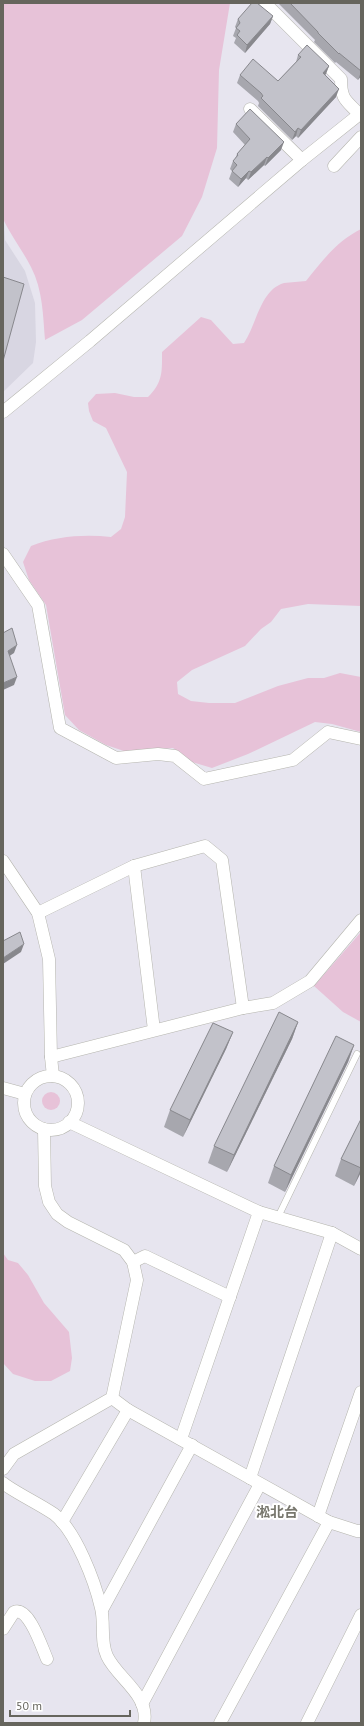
<svg xmlns="http://www.w3.org/2000/svg" width="364" height="1726" font-family="'PT Sans','Noto Sans JP',sans-serif">
<style>
.education{fill:#d8d6e2}
.green{fill:#e7c2d8}
.lines{fill:none;stroke-linecap:round;stroke-linejoin:round}
.service-casing{stroke:#b5b5ae;stroke-width:7}
.minor-casing{stroke:#b5b5ae;stroke-width:13}
.tertiary-casing{stroke:#b5b5ae;stroke-width:13}
.service{stroke:#fff;stroke-width:6}
.minor{stroke:#fff;stroke-width:12}
.tertiary{stroke:#fff;stroke-width:12}
.wall{fill:#a7a7ae}
.shaded-wall{fill:#88888d}
.building{fill:#c2c2ca;stroke:#88888d}
.labels{text-anchor:middle;dominant-baseline:central;stroke-width:4;stroke-linejoin:round;paint-order:stroke}
.quarter-label{font-size:14px;font-weight:bold;fill:#78776e;stroke:#fff}
</style>
<rect width="100%" height="100%" fill="#e7e5ef"/>
<path class="education" d="M3,202L5,240L25,271L35,303L36,342L33,363L3,392Z"/>
<g class="green">
<path d="M3,3H230L219,70L217,148L202,197L182,236L82,320L45,340C43,316 43,290 31,267C23,251 11,236 3,219Z"/>
<path d="M361,229V606L308,604L281,609L271,622L261,629L245,646L192,670L177,682L178,694L191,701L209,703H235L278,686L308,678H324L340,673L361,677V732L332,724L315,722L248,754L212,768L192,762L173,748L127,752L106,745L79,730L65,715L46,605L29,580L23,562L31,546C56,536 85,534 111,537L121,529L125,517L127,472L106,428L93,421L89,411L88,403L96,394L115,393L134,397H148C163,382 162,372 162,352L201,317L211,320L233,344L244,343C257,324 260,290 284,283C291,282 299,282 306,281C322,261 337,241 361,229Z"/>
<path d="M361,932V1022L343,1012L314,986Z"/>
<circle cx="51" cy="1101" r="9"/>
<path d="M3,1253L8,1260L18,1263L28,1275L44,1303L69,1332L72,1358L70,1371L51,1381H35L13,1374L3,1363Z"/>
</g>
<g class="lines">
<defs>
<path id="service" d="M278,1217L357,1054"/>
<g id="minor">
<path d="M265,3L341,79C341,100 346,100 359,114"/>
<path d="M250,109L302,160"/>
<path d="M334,166L361,137"/>
<path d="M3,554L38,605L60,728L116,758L158,754L175,756L204,779L293,760L328,732L361,739"/>
<path d="M134,866L154,1030"/>
<path d="M38,913L134,866L205,846L222,860L243,1008"/>
<path d="M51,1057L243,1008L273,1003L310,981L361,920"/>
<path d="M3,1088L25,1094"/>
<path d="M69,1122L259,1212L332,1233L361,1249"/>
<path d="M133,1262L145,1256L230,1297"/>
<path d="M112,1398L128,1410L329,1522L357,1531H361"/>
<path d="M181,1439L259,1212"/>
<path d="M3,1469L14,1454L112,1398L137,1280L133,1262L124,1250L68,1222L57,1214L49,1202L45,1186L44,1129"/>
<path d="M250,1478L332,1233"/>
<path d="M3,1483L7,1486C22,1496 39,1504 54,1514C76,1531 95,1582 101,1608C105,1623 100,1641 107,1656C117,1678 150,1695 144,1723"/>
<path d="M318,1516L361,1392"/>
<path d="M62,1522L128,1410"/>
<path d="M102,1610L192,1445"/>
<path d="M3,1629L14,1612C29,1606 42,1648 47,1659"/>
<path d="M142,1704L260,1484"/>
<path d="M220,1723L329,1522"/>
<path d="M307,1723L361,1615"/>
</g>
<g id="tertiary">
<path d="M3,412L90,341L302,160L361,113"/>
<path d="M3,861L38,913L49,959L51,1057L53,1076"/>
<circle cx="51" cy="1103" r="27"/>
</g>
</defs>
<use href="#service" class="service-casing"/>
<use href="#minor" class="minor-casing"/>
<use href="#tertiary" class="tertiary-casing"/>
<use href="#service" class="service"/>
<use href="#minor" class="minor"/>
<use href="#tertiary" class="tertiary"/>
</g>
<g class="wall">
<path d="M278,3H361V76L358,80L336,62L335,63L314,42L315,40Z"/>
<path d="M273,16L270,24L245,53L234,43L236,38L233,36L236,28L235,27L238,19Z"/>
<path d="M298,55L329,66L325,75L336,97L298,138L296,136L292,140L258,106L259,103L258,101L237,83L240,75L278,81L296,62Z"/>
<path d="M236,124L281,150L265,166L264,165L248,180L246,178L238,187L229,179L232,171L230,169L233,161L235,159L237,154L245,145L233,132Z"/>
<path d="M298,1022L292,1039L227,1172L208,1163L214,1146Z"/>
<path d="M233,1032L226,1049L183,1137L164,1127L170,1110Z"/>
<path d="M354,1045L348,1062L285,1192L268,1183L274,1166Z"/>
<path d="M361,1119V1172L354,1186L335,1176L341,1159Z"/>
</g>
<g class="shaded-wall">
<path d="M273,16L270,24L245,53L247,45Z"/>
<path d="M329,66L326,74L320,81L323,73Z"/>
<path d="M361,72V76L358,80Z"/>
<path d="M339,89L336,97L298,138L301,130Z"/>
<path d="M298,128L296,136L292,140L295,132Z"/>
<path d="M284,142L281,150L265,166L268,158Z"/>
<path d="M267,157L264,165L248,180L251,172Z"/>
<path d="M249,171L246,178L238,187L241,179Z"/>
<path d="M17,645L14,653L5,659L8,651Z"/>
<path d="M17,677L14,685L3,690V683Z"/>
<path d="M24,944L21,952L3,964V958Z"/>
<path d="M298,1022L292,1039L227,1172L234,1155Z"/>
<path d="M233,1032L226,1049L183,1137L190,1120Z"/>
<path d="M354,1045L348,1062L285,1192L291,1175Z"/>
<path d="M361,1168V1172L354,1186Z"/>
</g>
<g class="building">
<path d="M252,3H257L273,16L247,45L237,35L240,31L236,28L240,23L238,19Z"/>
<path d="M290,3H361V71L339,53V54L318,33V32Z"/>
<path d="M307,45L329,66L323,73L339,89L301,130L298,128L295,132L261,98L263,96L261,93L240,75L253,59L278,81L301,57L298,55Z"/>
<path d="M250,109L284,142L268,158L267,157L251,172L249,171L241,179L232,171L237,165L233,161L238,155L237,154L250,139L236,124Z"/>
<path d="M3,277L24,284L3,361Z"/>
<path d="M12,628L17,645L8,651L17,677L3,683V633Z"/>
<path d="M20,932L24,944L3,958V941Z"/>
<path d="M279,1012L298,1022L234,1155L214,1146Z"/>
<path d="M213,1023L233,1032L190,1120L170,1110Z"/>
<path d="M336,1036L354,1045L291,1175L274,1166Z"/>
<path d="M361,1119V1168L341,1159Z"/>
</g>
<g class="labels">
<g class="quarter-label">
<text x="277" y="1512">淞北台</text>
</g>
</g>
<rect width="364" height="1726" fill="none" stroke="#66655d" stroke-width="8"/>
<path d="M10 1710v6h120v-6" fill="none" stroke="#66655d" stroke-width="2"/>
<text x="16" y="1710" font-size="12" fill="#66655d" stroke="#ffffff" stroke-width="3" paint-order="stroke">50 m</text>
</svg>
